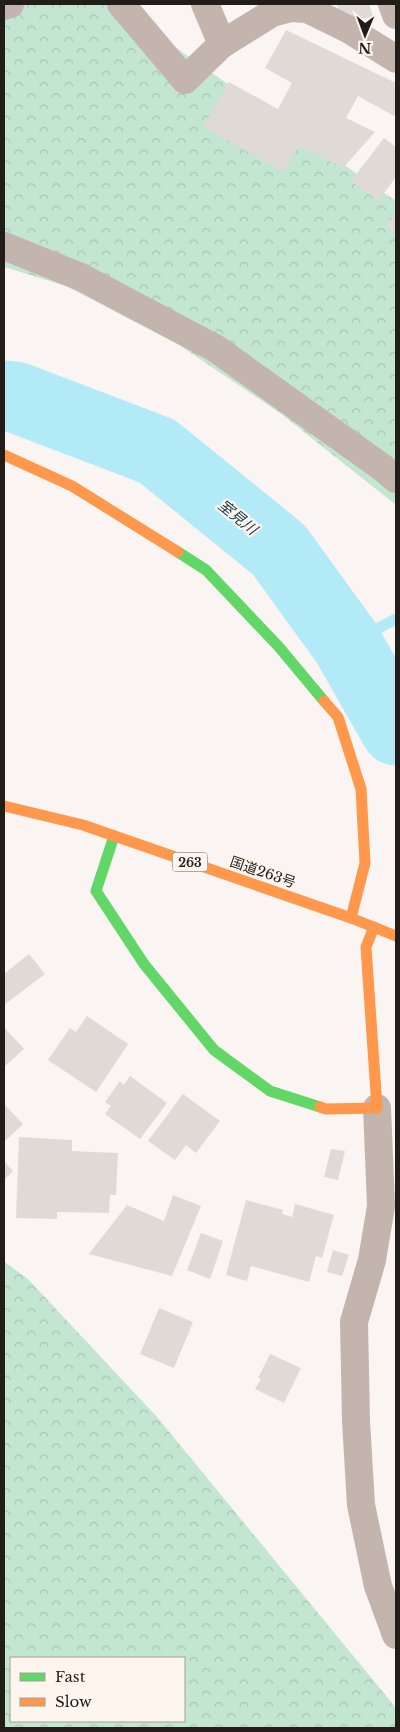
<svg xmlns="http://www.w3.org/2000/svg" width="400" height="1732" font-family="'Libre Baskerville','Noto Sans JP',serif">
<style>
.forest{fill:url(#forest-crowns);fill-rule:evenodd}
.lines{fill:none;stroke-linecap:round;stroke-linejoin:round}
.stream{stroke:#b3eaf8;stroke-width:11}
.river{stroke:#b3eaf8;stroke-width:71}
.building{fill:#e0dad7}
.street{stroke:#c4b4ae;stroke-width:28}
.fast{stroke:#63d668;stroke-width:11}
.slow{stroke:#ff974d;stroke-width:11}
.labels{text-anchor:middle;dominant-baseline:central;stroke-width:4.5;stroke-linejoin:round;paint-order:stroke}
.shield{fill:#fdf5ee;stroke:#645e59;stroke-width:1}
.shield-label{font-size:12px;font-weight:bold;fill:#221d19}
.street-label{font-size:14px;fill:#221d19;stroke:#fdf5ee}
.water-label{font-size:15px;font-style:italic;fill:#153c44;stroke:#fdf5ee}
</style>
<defs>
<pattern id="forest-crowns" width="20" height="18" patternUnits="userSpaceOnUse" patternTransform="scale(1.25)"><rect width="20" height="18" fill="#c3e6d0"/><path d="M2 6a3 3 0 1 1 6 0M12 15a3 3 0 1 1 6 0" fill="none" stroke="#a7c5b2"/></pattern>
</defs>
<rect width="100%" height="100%" fill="#faf5f2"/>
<g class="forest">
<path d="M4,4H113L396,201V505L280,413L179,345L66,286L4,267Z"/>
<path d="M4,1262L27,1278L157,1417L396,1708V1728H4ZM11,1658H184V1721H11Z"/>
</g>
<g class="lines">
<path class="stream" d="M347,644L396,619"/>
<path class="river" d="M4,396L15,397L157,451L279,550L347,644L396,730"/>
</g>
<g class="building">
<path d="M337,4H369L373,16L353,22L350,13L341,16Z"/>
<path d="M286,30L396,83V113L394,116L358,96L346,118L375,132L343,168L298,146L284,172L203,127L229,82L278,109L292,83L265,68Z"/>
<path d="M384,138L396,147V177L378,201L351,181Z"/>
<path d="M396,213V234L386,225Z"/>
<path d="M29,954L45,974L4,1005V974Z"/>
<path d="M87,1016L128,1044L96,1092L48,1060L70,1028L76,1032Z"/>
<path d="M4,1027L24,1049L4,1067Z"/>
<path d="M130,1076L167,1103L140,1139L105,1114L111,1106L105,1102L120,1081L124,1085Z"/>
<path d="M183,1094L220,1121L196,1153L186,1145L175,1160L148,1141Z"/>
<path d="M4,1104L23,1124L4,1142Z"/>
<path d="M19,1137L72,1140V1151L118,1153L116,1195H110L109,1213L57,1212V1219L16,1218Z"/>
<path d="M331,1149L345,1151L338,1180L324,1177Z"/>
<path d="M4,1161L13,1171L4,1180Z"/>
<path d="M173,1195L201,1206L172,1276L89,1254L127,1205L164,1221Z"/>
<path d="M246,1200L283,1210L282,1214L292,1217L295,1204L334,1215L322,1258L316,1256L309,1282L251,1266L247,1281L226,1275Z"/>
<path d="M201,1233L223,1241L210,1279L187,1270Z"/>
<path d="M333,1250L349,1255L342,1276L327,1272Z"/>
<path d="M159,1308L193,1322L174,1368L140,1354Z"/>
<path d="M270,1354L301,1368L284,1403L255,1389L261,1379L258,1378Z"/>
</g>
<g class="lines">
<g class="street">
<path d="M121,4L185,80L222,44L272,13L291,8L307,9L348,29L396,59"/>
<path d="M205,4L222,44"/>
<path d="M392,4L396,15"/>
<path d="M4,6L10,4"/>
<path d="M4,246L81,277L215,348L383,468L396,479"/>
<path d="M377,1108L381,1206L372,1260L354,1322L356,1421L361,1505L378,1586L396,1635"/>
</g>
<g class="fast">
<path d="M178,552L206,570L279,647L324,701"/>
<path d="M114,836L96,891L144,964L214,1050L270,1091L320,1107"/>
</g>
<g class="slow">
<path d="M4,455L72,486L178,552"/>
<path d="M324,701L338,717L361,789L365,863L351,918"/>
<path d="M4,806L83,825L351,918L396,936"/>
<path d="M320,1107L326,1109L377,1108L366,947L374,927"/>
</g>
</g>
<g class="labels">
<rect class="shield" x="172.5" y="852.5" width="35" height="19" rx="4"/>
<g class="shield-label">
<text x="190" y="862">263</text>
</g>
<g class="street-label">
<text transform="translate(263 872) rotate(19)">国道263号</text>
</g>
<g class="water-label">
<text transform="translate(238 517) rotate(39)">室見川</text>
</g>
</g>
<rect width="400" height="1732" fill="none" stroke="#221d19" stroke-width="10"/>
<rect x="10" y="1657" width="175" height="65" fill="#fdf5ee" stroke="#a59f99"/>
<rect x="20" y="1673" width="25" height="8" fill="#63d668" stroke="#a59f99"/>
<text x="55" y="1682" font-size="15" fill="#221d19">Fast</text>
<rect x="20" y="1698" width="25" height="8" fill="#ff974d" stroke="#a59f99"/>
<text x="55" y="1707" font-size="15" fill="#221d19">Slow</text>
<g transform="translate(365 35) rotate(181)" stroke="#fdf5ee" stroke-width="4" paint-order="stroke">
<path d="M0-4L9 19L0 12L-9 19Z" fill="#221d19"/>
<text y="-8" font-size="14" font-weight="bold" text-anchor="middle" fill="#221d19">N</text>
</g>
</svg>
